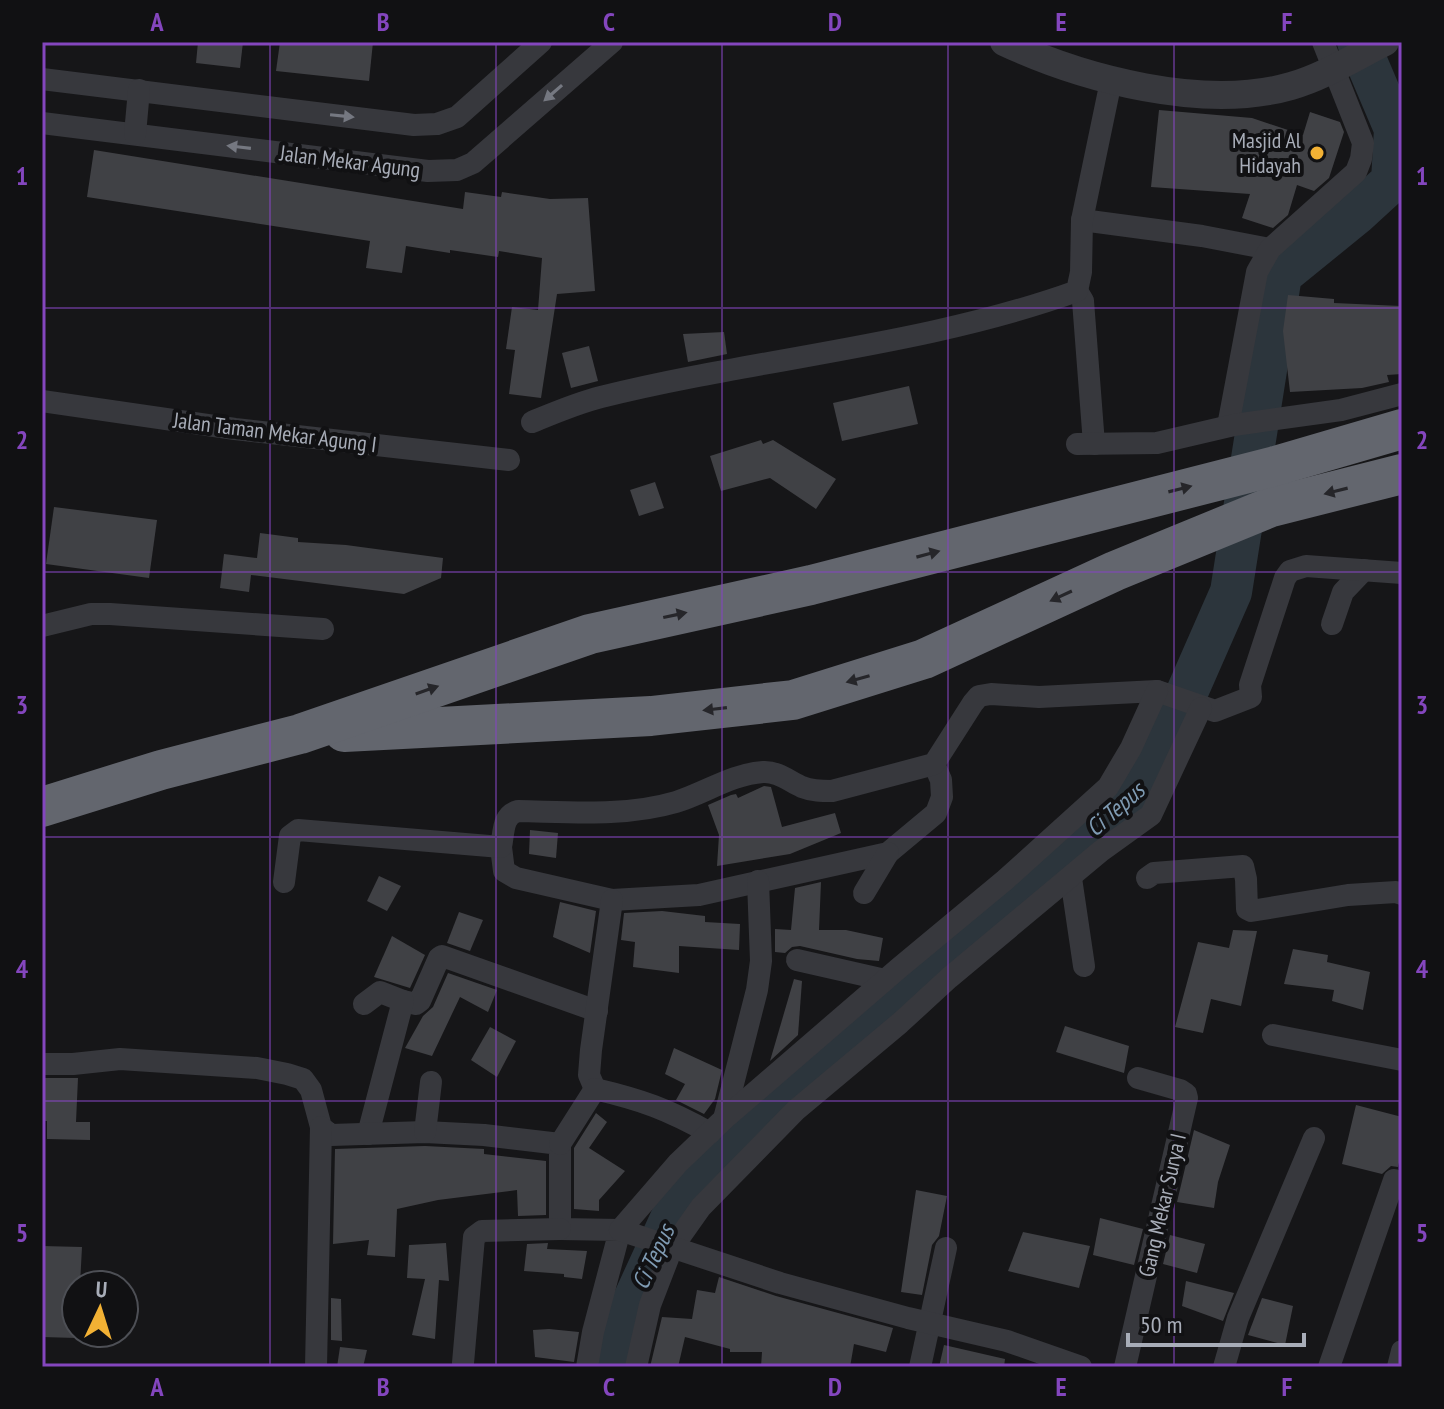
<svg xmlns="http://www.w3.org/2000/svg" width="1444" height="1409" font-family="'PT Sans Narrow',sans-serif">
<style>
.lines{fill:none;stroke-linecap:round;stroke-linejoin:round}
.river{stroke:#2c353c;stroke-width:42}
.building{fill:#404145}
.minor{stroke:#37383d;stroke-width:22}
.tertiary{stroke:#37383d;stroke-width:28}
.motorway{stroke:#63666e;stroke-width:40}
.oneway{fill:#757881}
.oneway2{fill:#26262a}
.grid{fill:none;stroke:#8446be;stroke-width:2;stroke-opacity:0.55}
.poi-dot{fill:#f2b134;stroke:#111113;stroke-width:3}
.labels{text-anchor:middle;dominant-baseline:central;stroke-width:8;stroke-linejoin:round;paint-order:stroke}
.poi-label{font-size:22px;fill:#a8adb8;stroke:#111113;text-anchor:end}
.street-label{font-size:22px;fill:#a8adb8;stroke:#111113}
.water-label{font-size:24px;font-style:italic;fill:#7f9bb3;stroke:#111113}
.neatline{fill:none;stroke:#8446be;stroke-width:3}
.grid-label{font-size:26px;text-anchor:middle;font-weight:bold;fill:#8446be}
</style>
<rect width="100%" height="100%" fill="#161618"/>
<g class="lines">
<path class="river" d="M611,1367L614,1343L680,1199L783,1098L1149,779L1231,592L1281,275L1356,214L1392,181L1395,129L1358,42"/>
</g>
<g class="building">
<path d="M198,42H243L240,68L196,63Z"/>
<path d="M280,42H373L369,81L276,71Z"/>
<path d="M1159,110L1252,118L1303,135L1310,112L1340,122L1344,132L1329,178L1314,191L1297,185L1288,215L1273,228L1242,218L1250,194L1151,187Z"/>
<path d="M94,150L463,209L465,192L501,197L502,192L550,199L588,198L595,291L557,294L541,398L509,394L515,350L506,349L512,307L538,310L542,258L499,251L498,257L450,250V253L406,246L402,273L366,268L370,241L87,197Z"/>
<path d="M1288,295L1334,299V303L1401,306L1402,374L1387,375L1389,382L1362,388L1290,392L1283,331Z"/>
<path d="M724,332L727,354L688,362L683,334Z"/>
<path d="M589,346L598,381L571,388L562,353Z"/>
<path d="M909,386L918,424L842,441L833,403Z"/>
<path d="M761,440L763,444L773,440L836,479L816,509L770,478L721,491L710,456Z"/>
<path d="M655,482L664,508L639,516L630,490Z"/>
<path d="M54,507L157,520L149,578L46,564Z"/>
<path d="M260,533L298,538V542L346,545L443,558L441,578L404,594L251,575L249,592L220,588L224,554L257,558Z"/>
<path d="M764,786L771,787L782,827L835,813L841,833L790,854L717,866L719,835L708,805L731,795L736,794L738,798Z"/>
<path d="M530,830L558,833L556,858L529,854Z"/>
<path d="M379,876L401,886L387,911L367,901Z"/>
<path d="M821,882L819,930H846L883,938L879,961L857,959L800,946L792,947L785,953L775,952V929L791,930L795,888Z"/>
<path d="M560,902L596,911L590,953L553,937Z"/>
<path d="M662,911L705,916V922L740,924L739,950L679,946V973L633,967L635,942L621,940L624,913Z"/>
<path d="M459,912L483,920L470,951L447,943Z"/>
<path d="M1233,930L1257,931L1241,1006L1211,999L1203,1033L1175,1027L1198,942L1229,948Z"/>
<path d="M392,936L425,955L410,988L374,977Z"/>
<path d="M1293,949L1328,955L1327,962L1370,972L1363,1010L1332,1001L1334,990L1284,984Z"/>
<path d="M448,973L497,990L488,1012L460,997L432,1056L405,1048L423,1016L433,1007Z"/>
<path d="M794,979L802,981L798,1035L770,1061Z"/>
<path d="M1065,1026L1129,1046L1124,1073L1056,1052Z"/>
<path d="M490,1027L516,1041L497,1077L471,1060Z"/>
<path d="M674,1048L722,1070L715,1099L704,1114L676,1100L685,1084L665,1074Z"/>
<path d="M42,1078H78L76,1122H90V1140L47,1139V1121H42Z"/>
<path d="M1356,1105L1402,1117V1149L1398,1167L1391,1166L1382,1174L1342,1164Z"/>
<path d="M596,1113L607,1122L589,1148L625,1171L599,1200V1211L574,1209V1148Z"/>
<path d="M1194,1130L1230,1145L1218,1182L1214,1208L1177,1202Z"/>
<path d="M425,1146L484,1149V1154L546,1161V1215L518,1216L517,1190L438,1200L397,1209L395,1257L367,1255L369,1240L333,1244L335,1149Z"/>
<path d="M916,1190L947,1196L939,1236L932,1245L922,1295L901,1292Z"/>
<path d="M1100,1218L1143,1229L1134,1265L1093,1255Z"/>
<path d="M1023,1232L1090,1246L1079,1288L1008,1271Z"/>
<path d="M1170,1235L1205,1244L1197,1273L1163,1264Z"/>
<path d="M446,1243L449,1281L439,1280L435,1339L412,1335L425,1279L407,1278L409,1245Z"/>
<path d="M548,1243L547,1249L587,1251L582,1279L564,1277V1274L524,1271L527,1244Z"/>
<path d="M42,1246L82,1247L80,1285H76V1338L42,1337Z"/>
<path d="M719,1277L776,1296L893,1328L886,1352L854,1344L850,1367H761L762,1352H730V1349L685,1337L678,1367H650L662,1317L692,1319L697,1290L715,1293Z"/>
<path d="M1186,1281L1234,1293L1223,1321L1182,1306Z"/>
<path d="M331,1298L341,1299L342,1341L331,1340Z"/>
<path d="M1262,1298L1293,1306L1285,1345L1248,1335Z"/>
<path d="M549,1329L579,1332L574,1362L535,1357L533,1330Z"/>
<path d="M944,1345L1005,1359L1004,1367H939Z"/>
<path d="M340,1347L367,1350L363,1367H337Z"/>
</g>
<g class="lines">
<g class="minor">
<path d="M42,79L414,125L437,124L457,117L541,42"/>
<path d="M42,123L428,171L457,170L473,163L612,42"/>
<path d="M135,134L139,90"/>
<path d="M1082,220L1202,236L1270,249"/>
<path d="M1077,291L1083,301L1094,444"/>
<path d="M42,401L235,429L509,460"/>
<path d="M532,422C554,413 577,403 601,397C758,358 924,346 1077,291L1081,272L1082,220L1111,81"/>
<path d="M1228,426L1257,272L1270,249L1356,172L1361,159L1363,143L1323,42"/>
<path d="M1077,444L1157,443L1234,425L1341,410L1402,394"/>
<path d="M1332,624L1343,592L1364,570"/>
<path d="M42,626L91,614H110L323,629"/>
<path d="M501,847L504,871L516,878L612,900L699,895L888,853L936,813L942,797L941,780L934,764"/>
<path d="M1071,878L1084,966"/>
<path d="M1147,878L1154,873L1243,866L1246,879L1247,909L1251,911L1348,895L1396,892L1402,894"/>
<path d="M284,882L290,836L298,830L501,847C504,833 502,815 518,811C570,812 625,817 676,802C705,793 732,774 763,772C777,771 789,781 802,787C812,791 822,791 832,791L934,764L973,703L979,696L991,694L1039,697L1157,691L1215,711L1251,697L1250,685L1285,578L1290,571L1306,566L1402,573"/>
<path d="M864,893L888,853"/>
<path d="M797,960L885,980"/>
<path d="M403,1001L416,1004L420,1001L439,958L442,956L597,1011"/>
<path d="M364,1004L380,992L403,1001L368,1134"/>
<path d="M1273,1035L1402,1060"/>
<path d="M42,1064H73L120,1059L257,1068L287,1074L303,1079L311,1090L321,1127L331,1135L425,1132L484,1135L560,1144V1229L620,1230L593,1332L587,1367"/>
<path d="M595,1089L589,1075L591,1050L612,900"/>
<path d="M724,1119L757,990L761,961L758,881"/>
<path d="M425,1132L431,1082"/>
<path d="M560,1144L595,1089C642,1100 667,1109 710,1133"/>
<path d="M463,1363L474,1237L482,1231L560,1229"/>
<path d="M316,1367L321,1127"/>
<path d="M636,1367L650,1305L672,1248L701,1207L796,1110L900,1023L949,978L1101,851L1151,815L1201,708"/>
<path d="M920,1367L946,1248"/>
<path d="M1081,1367L1007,1341L908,1318L780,1283L620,1230L678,1163L724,1119L899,968L1005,880L1108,787L1131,748L1157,691"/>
<path d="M1125,1367L1187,1098L1186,1094L1180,1090L1138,1078"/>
<path d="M1224,1367L1238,1318L1314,1138"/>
<path d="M1329,1367L1394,1180"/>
<path d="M1398,1367L1402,1351"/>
</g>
<path class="tertiary" d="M1004,42C1083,79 1204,111 1291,86C1323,77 1355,57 1385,42"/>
<g class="motorway">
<path d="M344,732L651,716L793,700L924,659L1115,571L1271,507L1402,474"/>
<path d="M42,807L161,770L300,734L590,634L811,585L1275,466L1402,429"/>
</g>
</g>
<defs><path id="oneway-solid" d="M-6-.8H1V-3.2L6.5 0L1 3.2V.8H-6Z" transform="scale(2)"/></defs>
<g class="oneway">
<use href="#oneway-solid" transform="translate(553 93) rotate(139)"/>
<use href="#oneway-solid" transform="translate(342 116) rotate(6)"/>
<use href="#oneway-solid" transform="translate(239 147) rotate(-173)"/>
</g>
<g class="oneway2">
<use href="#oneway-solid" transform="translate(1180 489) rotate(-14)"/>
<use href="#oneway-solid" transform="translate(1336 491) rotate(166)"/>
<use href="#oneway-solid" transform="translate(928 554) rotate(-15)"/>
<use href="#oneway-solid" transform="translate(1061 596) rotate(155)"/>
<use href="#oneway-solid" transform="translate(675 615) rotate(-12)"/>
<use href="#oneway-solid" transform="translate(858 679) rotate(164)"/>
<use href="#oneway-solid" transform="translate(427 690) rotate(-19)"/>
<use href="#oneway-solid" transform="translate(715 709) rotate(173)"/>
</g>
<path class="grid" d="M270,42V1367M496,42V1367M722,42V1367M948,42V1367M1174,42V1367M42,308H1402M42,572H1402M42,837H1402M42,1101H1402"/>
<circle class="poi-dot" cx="1317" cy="153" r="8"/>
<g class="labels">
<g class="poi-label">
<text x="1301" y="140">Masjid Al<tspan x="1301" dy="25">Hidayah</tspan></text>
</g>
<g class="street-label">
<text transform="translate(350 161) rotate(7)">Jalan Mekar Agung</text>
<text transform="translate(275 432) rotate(7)">Jalan Taman Mekar Agung I</text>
<text transform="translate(1162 1205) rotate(-77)">Gang Mekar Surya I</text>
</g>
<g class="water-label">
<text transform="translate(1115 809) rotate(-41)">Ci Tepus</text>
<text transform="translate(653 1257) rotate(-65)">Ci Tepus</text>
</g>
</g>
<rect width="1444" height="1409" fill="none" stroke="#111113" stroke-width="88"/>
<g transform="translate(100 1309) rotate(4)"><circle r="38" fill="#111113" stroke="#4d4f55" stroke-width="2"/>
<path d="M0-6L14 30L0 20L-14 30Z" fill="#f2b134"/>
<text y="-12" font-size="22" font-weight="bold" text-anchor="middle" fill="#a8adb8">U</text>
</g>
<path d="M1128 1333v12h176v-12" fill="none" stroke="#a8adb8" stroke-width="4"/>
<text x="1140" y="1333" font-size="24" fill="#a8adb8" stroke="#111113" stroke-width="6" paint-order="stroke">50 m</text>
<rect x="44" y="44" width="1356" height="1321" class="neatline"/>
<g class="grid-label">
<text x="157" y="31">A</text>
<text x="383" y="31">B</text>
<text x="609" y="31">C</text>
<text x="835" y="31">D</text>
<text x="1061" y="31">E</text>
<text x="1287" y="31">F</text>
<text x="22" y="185">1</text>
<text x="1422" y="185">1</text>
<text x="22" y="449">2</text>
<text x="1422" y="449">2</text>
<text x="22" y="714">3</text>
<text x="1422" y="714">3</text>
<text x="22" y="978">4</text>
<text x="1422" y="978">4</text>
<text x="22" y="1242">5</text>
<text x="1422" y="1242">5</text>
<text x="157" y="1396">A</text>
<text x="383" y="1396">B</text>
<text x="609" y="1396">C</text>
<text x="835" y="1396">D</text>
<text x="1061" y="1396">E</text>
<text x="1287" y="1396">F</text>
</g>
</svg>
